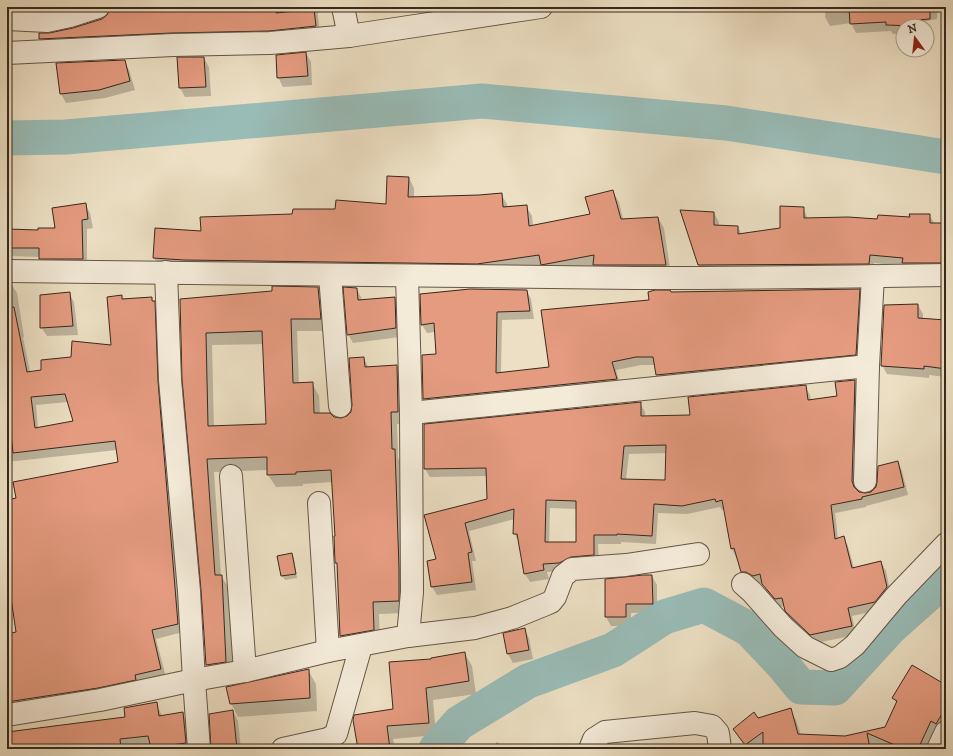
<svg xmlns="http://www.w3.org/2000/svg" width="953" height="756" font-family="'IM FELL DW Pica',serif">
<style>
.shadow{fill:#0003;fill-rule:evenodd}
.lines{fill:none;stroke-linecap:round;stroke-linejoin:round}
.river{stroke:#99bcb7;stroke-width:35}
.building{fill:#e59b80;stroke:#38281c;fill-rule:evenodd}
.minor-casing{stroke:#655646;stroke-width:24}
.minor{stroke:#f3ead8;stroke-width:22}
</style>
<rect width="100%" height="100%" fill="#ecdfc3"/>
<filter id="stains"><feTurbulence type="fractalNoise" baseFrequency=".005" numOctaves="4"/><feColorMatrix values="0 0 0 0 .2 0 0 0 0 .09 0 0 0 0 .02 0 0 0 .5 -.17"/></filter>
<radialGradient id="worn" r=".72"><stop offset=".6" stop-color="#630" stop-opacity="0"/><stop offset="1" stop-color="#630" stop-opacity=".3"/></radialGradient>
<g class="shadow">
<path d="M7,7H85L7,15Z"/>
<path d="M111,7H317L320,34L44,46L40,39L50,34L73,29L103,20L108,16Z"/>
<path d="M826,7H938L937,19L921,22V26H903V34H893L891,31L856,33L851,23L830,26L825,17Z"/>
<path d="M306,53L311,62L312,85L283,87L278,77Z"/>
<path d="M178,58H204L209,67L211,96L185,97L180,88Z"/>
<path d="M124,61L129,70L135,90L105,98L66,103L61,94Z"/>
<path d="M409,178L414,188V198L501,194L507,204L508,208L526,206L532,216L533,226L591,215L613,192L619,202L623,219L658,218L664,228L671,275H600L595,266L548,274L543,266L483,274L160,268L154,258L156,229L202,232L293,215L387,205Z"/>
<path d="M85,204L90,213L93,228L87,229V268H45L40,257L7,256V230L39,231L56,228Z"/>
<path d="M803,208L808,219L878,220L911,218L929,215L935,224H946V271L874,263V272L704,274L699,265L714,213L719,222V226L738,227L742,235L781,229Z"/>
<path d="M12,285L17,293L24,337H23L30,372L42,371L72,358L112,346L121,296L123,300L151,298L159,311L183,632L156,639L166,677L7,712V635L17,633L13,607L7,608V501L17,498L119,463L117,450L7,462V286ZM68,402L74,422L38,428L36,405Z"/>
<path d="M318,288L325,300L327,331H297L299,384L312,383L319,396L320,414L341,419L347,417L352,412L364,359L369,368L397,366L404,379L405,424H397L398,458L401,463L405,613L379,614L380,642L348,648L341,636L338,566L336,563V537L333,482L303,484V486L276,487L268,475V470L214,472L221,576L229,588L233,674L214,677L207,664L181,300ZM264,344L267,425L214,427L212,345Z"/>
<path d="M356,288L361,297L362,301L395,298L400,306V337L353,343L348,334Z"/>
<path d="M859,290L864,298L860,363L662,383L657,375L655,365H641L616,370L621,387L429,407L424,399L423,356L437,355L435,332L427,333L422,325L527,291L531,299L534,319L502,320L501,373L550,367L650,301L671,293Z"/>
<path d="M69,293L74,302L78,335L47,336L41,327Z"/>
<path d="M918,305L923,314V319L946,321V377L929,375V378L887,374L882,365Z"/>
<path d="M854,381L859,390L857,492L865,494L872,493L898,462L902,471L908,495L866,506V507L835,513L838,539L843,537L848,546L854,568L881,562L886,571L891,596L880,610L852,616L856,635L816,643L791,619L785,606L780,607L768,593L762,583L758,584L747,580L732,549L725,509L722,510L720,507L687,514L658,513L656,544L621,542V544H598L599,563L564,571L547,572L549,579L530,582L525,574L519,542L514,533L515,519L469,531L476,561H472L476,590L437,595L432,587L437,560L426,516L488,499L487,476L430,477L425,469L640,403L645,412V417L691,416L805,386L810,395L811,400L838,397ZM667,453L666,481L626,480L629,454ZM550,508L577,509V543H549Z"/>
<path d="M291,554L294,558L297,578L285,580L282,576L278,556Z"/>
<path d="M652,576L657,585V612L631,613V626H611L606,617Z"/>
<path d="M524,629L529,638L533,659L513,663L508,654L504,634Z"/>
<path d="M465,654L472,666L476,694L433,700L436,735L393,739L395,749H359L394,710L432,660Z"/>
<path d="M308,670L316,684L317,711L238,717L231,703Z"/>
<path d="M946,686V726L928,749H748L734,729L758,719L790,710L796,720L801,735L825,741L886,728L897,704L894,698Z"/>
<path d="M156,703L162,716L182,713L187,722L191,749H7V733L126,718Z"/>
<path d="M233,711L238,721L241,749H212Z"/>
<path d="M497,742L507,749H491Z"/>
</g>
<g class="lines">
<g class="river">
<path d="M7,138L66,137L482,101L726,123L946,157"/>
<path d="M436,749L459,723L528,681L613,650L664,617L704,605L749,629L783,665L801,687L835,688L890,628L946,578"/>
</g>
</g>
<g class="building">
<path d="M110,7H275L276,13L314,9L316,26L269,31L172,33L39,39V33H49L73,28L102,19L107,15Z"/>
<path d="M849,7H930V19L916,20V26L886,25V22L850,24Z"/>
<path d="M306,52L308,76L277,78L276,55Z"/>
<path d="M177,57H204L206,87L179,88Z"/>
<path d="M125,60L130,81L99,90L60,94L56,63Z"/>
<path d="M387,176L409,177L408,197L479,195L502,193L503,207L527,205L529,226L590,214L585,197L613,190L621,219L658,217L666,265H593L594,255L541,265L539,255L477,264L184,260L153,258L155,228L201,231L200,217L292,214L293,209H335L336,200L386,204Z"/>
<path d="M86,203L88,219L82,220L83,259H39V248H7V229L38,230V228H55L52,208Z"/>
<path d="M780,206L804,207V218L848,217L877,219L878,215L910,217L909,214H930V223H946V263H902L903,258L870,255L869,264L698,265L680,210L714,212V225L738,226V234L780,228Z"/>
<path d="M272,286L318,287L321,319H291L293,383L313,382L314,413H330L334,417L341,418L347,416L351,412L352,405L349,358L364,357L365,367L397,365L398,412H391L392,449H395L399,568V601L373,602L374,630L340,636L337,563H335L334,536H335L331,470L296,472V474L267,475V457L207,459L215,575H222L226,662L206,665L201,590L182,379L180,299L272,291ZM262,331L266,424L208,426L206,333Z"/>
<path d="M343,287L357,288L358,300L395,297L396,328L347,335Z"/>
<path d="M470,289L527,290L530,311L497,312L496,373L549,367L541,310L649,300L648,292L655,290H670L671,292L860,289L856,355L656,375L653,357H636L612,362L617,379L423,399L422,355L436,354L434,323L421,325L420,294Z"/>
<path d="M70,292L73,326L40,328V295Z"/>
<path d="M122,295V299L152,297V301H155L158,381L178,624L152,630L161,669L135,675L136,680L98,688L7,702V634L16,632L11,598L7,599V500L16,498L13,482L118,462L115,441L13,453L9,414H11L7,384V375H11L7,355V308L14,307L27,372L41,370V360L71,357L72,341L111,345L107,297ZM65,394L73,421L35,428L31,397Z"/>
<path d="M918,304V318L946,320V369L924,366V369L881,366L884,305Z"/>
<path d="M855,380L852,481L854,487L859,492L865,493L871,492L876,487L877,482L878,466L898,461L904,487L862,497V499L831,505L835,539L844,536L852,568L881,561L887,587L875,602L848,608L852,626L810,635L785,611L782,598L775,599L762,584L760,574L753,576L746,572H741L734,548L731,549L722,500L716,502L715,499L682,506L654,504L652,536L617,534V535H594V555L571,557L559,563L543,564L544,570L524,574L517,534H513L514,509L465,523L472,552L468,553L472,582L431,587L427,561L436,559L424,515L487,499L486,468L424,469V424L641,402V416L690,415L688,397L806,385L808,400L837,396L835,382ZM666,445L665,480L621,479L624,446ZM546,500L576,501V542H545Z"/>
<path d="M292,553L296,574L281,576L277,556Z"/>
<path d="M643,575H652L653,604H626V617H605V579Z"/>
<path d="M525,628L529,650L507,654L503,633Z"/>
<path d="M465,652L469,681L426,688L429,723L387,726L390,749H358L353,720L354,715L393,709L389,662L431,659V658Z"/>
<path d="M912,665L946,685V707L936,724L931,721L918,749H904L867,733L870,749H763V732L745,745L733,729L754,712L758,718L791,708L798,734L845,736L885,727L897,701L892,698Z"/>
<path d="M309,669L310,698L230,704L226,687Z"/>
<path d="M157,702L159,716L183,712L186,743L151,748L148,736L120,739L121,749H9L7,732L125,717L124,708Z"/>
<path d="M233,710L237,749H211L209,714Z"/>
</g>
<g class="lines">
<defs>
<g id="minor">
<path d="M343,7L349,36"/>
<path d="M7,19L47,21L70,16L98,7"/>
<path d="M7,53L173,45L270,43L349,36L541,7"/>
<path d="M7,271C216,272 425,277 635,278C738,278 842,277 946,275"/>
<path d="M166,272L170,380L189,591L194,680L199,749"/>
<path d="M330,275L340,406"/>
<path d="M411,413L868,366"/>
<path d="M231,476L245,671"/>
<path d="M865,481L868,366L873,276"/>
<path d="M319,503L328,651"/>
<path d="M743,584L752,592L783,627L805,647L831,660L840,657L855,645L896,596L946,544"/>
<path d="M408,636L475,628L512,618L544,605L551,602L555,597L563,576L572,569L626,565L698,554"/>
<path d="M7,715L100,700L194,680L245,671L328,651L408,636L412,592L411,413L407,276"/>
<path d="M283,749L328,739L336,734L361,646"/>
<path d="M590,749L594,739L605,732L695,723L712,726L718,733L720,749"/>
<path d="M938,749L946,732"/>
</g>
</defs>
<use href="#minor" class="minor-casing"/>
<use href="#minor" class="minor"/>
</g>
<rect width="953" height="756" fill="none" stroke="#ecdfc3" stroke-width="24"/>
<rect x="8" y="8" width="937" height="740" fill="none" stroke="#38281c" stroke-width="2"/>
<rect x="12" y="12" width="929" height="732" fill="none" stroke="#38281c"/>
<g transform="translate(915 38) rotate(345)"><circle r="19" fill="#f3ead8" stroke="#a89c8d"/>
<path d="M0-3L7 15L0 10L-7 15Z" fill="#8f2418"/>
<text y="-6" font-size="11" font-weight="bold" text-anchor="middle" fill="#38281c">N</text>
</g>
<rect width="100%" height="100%" filter="url(#stains)"/>
<rect width="100%" height="100%" fill="url(#worn)"/>
</svg>
